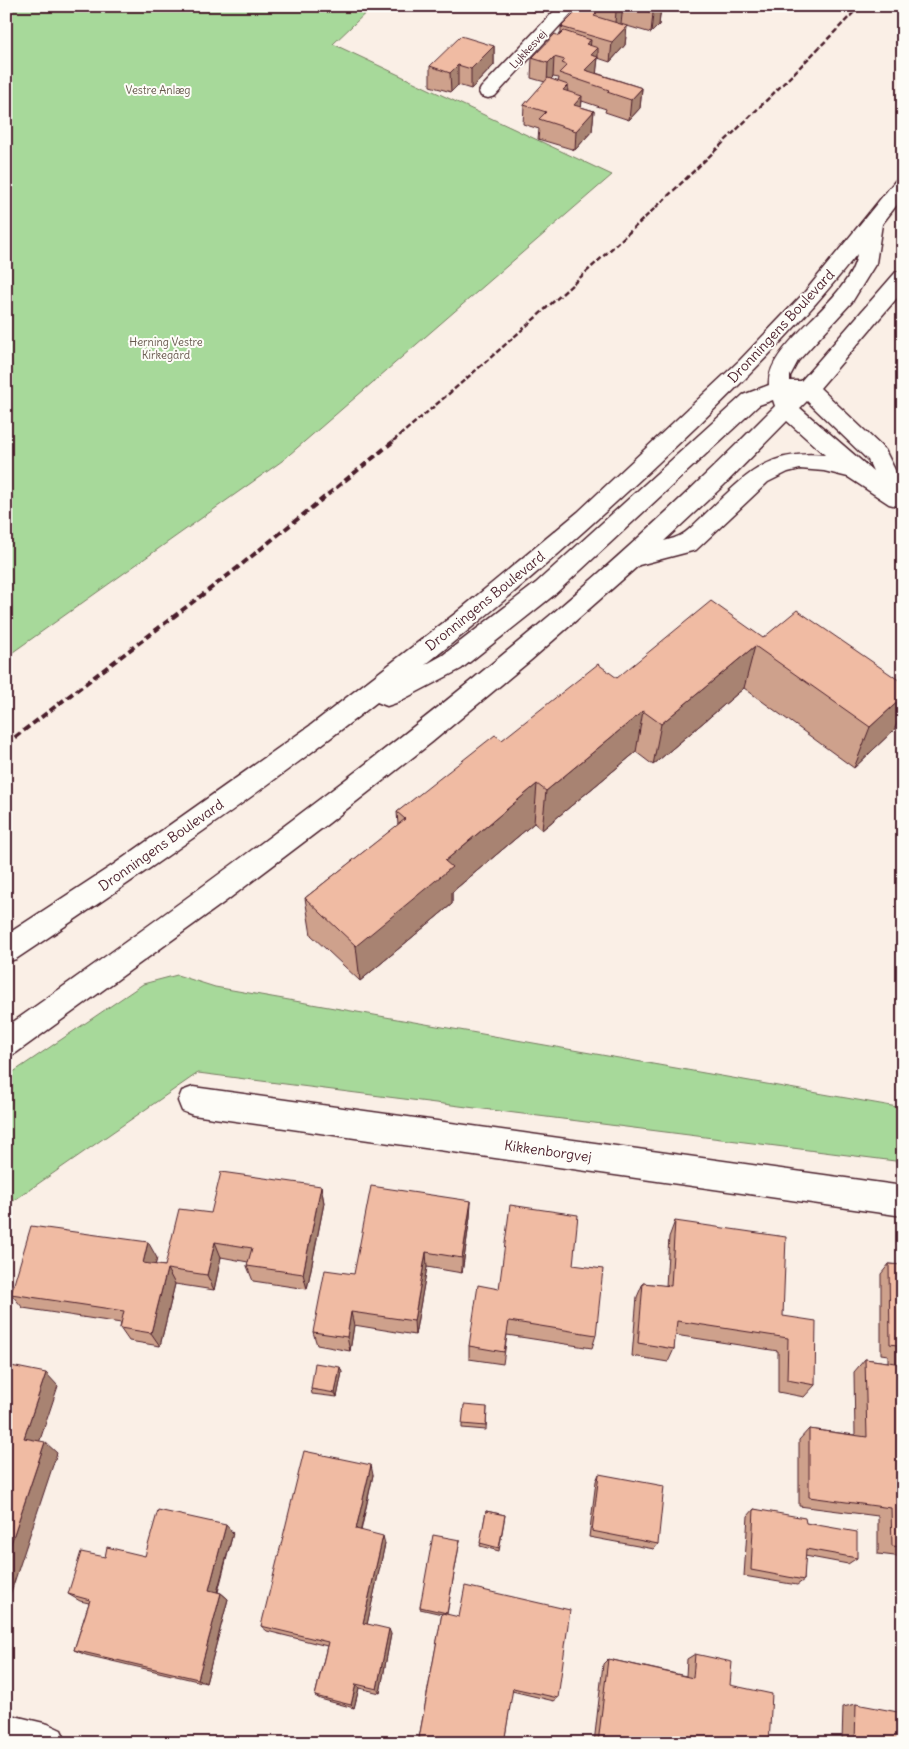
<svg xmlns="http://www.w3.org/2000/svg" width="909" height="1749" font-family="Delius,sans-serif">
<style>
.green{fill:#a7d99a;stroke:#787c62}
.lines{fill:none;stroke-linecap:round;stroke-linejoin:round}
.minor-casing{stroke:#4a1f2b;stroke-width:3}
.secondary-casing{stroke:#4a1f2b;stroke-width:3}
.minor{fill:#fdfcf7;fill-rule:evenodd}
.secondary{fill:#fdfcf7;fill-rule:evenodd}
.rail-far1{stroke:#4a1f2b;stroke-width:2.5;stroke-dasharray:5.5 2.5;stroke-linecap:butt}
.rail{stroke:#4a1f2b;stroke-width:4;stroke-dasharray:7 4;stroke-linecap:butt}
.wall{fill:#cea18c;stroke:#4a1f2b;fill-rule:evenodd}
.shaded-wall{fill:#a88372;stroke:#4a1f2b}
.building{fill:#f0bba3;stroke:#4a1f2b}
.labels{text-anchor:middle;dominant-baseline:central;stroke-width:4;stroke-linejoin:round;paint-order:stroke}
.far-street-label{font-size:11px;fill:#4a1f2b;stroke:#fdfcf7}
.far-park-label{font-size:11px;fill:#66574c;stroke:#fdfcf7}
.street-label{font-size:14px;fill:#4a1f2b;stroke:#fdfcf7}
</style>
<rect width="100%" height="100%" fill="#faefe6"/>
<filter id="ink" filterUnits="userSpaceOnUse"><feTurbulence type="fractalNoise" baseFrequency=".02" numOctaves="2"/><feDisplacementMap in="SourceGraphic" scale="10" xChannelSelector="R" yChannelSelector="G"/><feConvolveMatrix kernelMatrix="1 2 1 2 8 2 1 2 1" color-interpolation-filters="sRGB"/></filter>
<g filter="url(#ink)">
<g class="green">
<path d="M6,6H373L333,44L612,175L282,461L6,657Z"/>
<path d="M177,975L215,987L903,1108V1162L198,1073L6,1206V1077L143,984Z"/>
</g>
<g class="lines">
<defs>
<g id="minor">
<path d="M559,6H578L495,96L488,98L481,96L479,92L481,88Z"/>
<path d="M193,1087L903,1186V1216L193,1115L182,1111L178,1101L182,1091Z"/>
<path d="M6,1714L48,1724L61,1730L67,1743H6Z"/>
</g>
<path id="secondary" d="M903,178V197L882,224L876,263L852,302L798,361L790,376V381H801L896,272L903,271V291L820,388L885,450L903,486V505L897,506L889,504L848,477L824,471L800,469L788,472L768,482L696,550L639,565L531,660L431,743L329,823L226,901L16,1053L6,1057V1027C178,906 349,782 511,648C604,572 691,491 775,406L773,400L759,405L554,595L461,669L396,703L387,706L377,702C261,793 139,877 16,959L6,962V935L113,865L311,725L456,613L578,512L740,360L804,293L896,180ZM857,254C850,302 766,343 769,385L743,395L536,583L443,655L425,665C511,597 593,525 673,449C739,386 800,326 857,254ZM807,401L868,460L873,471L800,408ZM787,421L825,455C764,449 743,479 702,517C687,531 685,536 664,541L723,486Z"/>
</defs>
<use href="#minor" class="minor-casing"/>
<use href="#secondary" class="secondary-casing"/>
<use href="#minor" class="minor"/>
<use href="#secondary" class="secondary"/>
<path class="rail-far1" d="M393,441C558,303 710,160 860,6"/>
<path class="rail" d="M6,744L231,573L395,440"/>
</g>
<g class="wall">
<path d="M503,6H541L536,12L519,8H505Z"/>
<path d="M584,6H661L659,25L651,33L627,26L625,45L610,62L598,58L596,73L642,88L640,108L629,120L605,112L606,109L582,101L581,107L594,111L592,131L575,150L538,139L539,129L523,124L524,105L545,82L531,78L532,58L561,33V27L583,9ZM553,77L559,78L558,82L551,79Z"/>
<path d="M494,46V65L471,89L458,85L451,92L430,86V66Z"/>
<path d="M763,638L903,683V710L894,730L854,768L744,688L653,765L636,752L542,830L534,823L452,892V904L360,981L311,935L305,898L398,825L397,812L502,740L617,678Z"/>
<path d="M321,1186L324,1203L307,1289L253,1281L247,1266L248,1262L221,1257L214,1290L175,1284L160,1346L129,1341L120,1328L121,1323L23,1308L11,1294L157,1258L155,1265L165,1266L211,1213Z"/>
<path d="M471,1201L470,1217L462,1273L427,1267L415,1335L354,1325L350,1351L317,1345L313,1332L354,1274Z"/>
<path d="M675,1221L783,1316L815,1385L804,1397L778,1392V1351L675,1335L674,1349L668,1362L632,1356L637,1297L643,1283L666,1286L669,1237Z"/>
<path d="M889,1264L903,1265V1557L878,1554V1516L799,1506V1440L809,1429L855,1435L854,1372L865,1359L888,1362V1355L881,1354V1274Z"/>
<path d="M573,1265L596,1335L592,1348L507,1335L503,1364L469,1359V1346L499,1289Z"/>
<path d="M342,1372L337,1397L312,1394L311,1389Z"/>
<path d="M487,1407L486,1430L462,1428V1424Z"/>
<path d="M599,1474L658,1544L654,1549L589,1537L596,1481Z"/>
<path d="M373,1475L361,1531L385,1544L367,1624L391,1634L380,1693L359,1688L354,1708L320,1699L315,1696L327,1646L267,1631L261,1626Z"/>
<path d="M754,1509L806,1523L857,1558L848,1564L805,1556L804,1580L797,1585L744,1576L748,1516Z"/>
<path d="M486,1511L505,1515L499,1551L480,1546Z"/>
<path d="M233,1533L218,1592L221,1593L228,1599L206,1683L86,1655L74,1650L89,1603L80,1601L68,1594L145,1556Z"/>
<path d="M460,1540L447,1614L558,1698L554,1701L512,1691L504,1743H433L420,1740L419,1738L442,1614L420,1609V1607Z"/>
<path d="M695,1654L730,1685L769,1743H594L603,1664L608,1659L686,1676L687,1659Z"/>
<path d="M856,1704L903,1743H838L842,1742L843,1707Z"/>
</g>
<g class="shaded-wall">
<path d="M536,6H541L536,12Z"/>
<path d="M621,6H623L621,24L614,32L616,12Z"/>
<path d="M660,6H661L659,25L651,33L653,13Z"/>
<path d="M627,26L625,45L610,62L612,42Z"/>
<path d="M591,40L589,59L586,44Z"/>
<path d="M494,46V65L471,89V69Z"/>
<path d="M598,48V57L596,77L585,70L591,55Z"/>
<path d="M554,57L553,77L547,83L548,63Z"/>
<path d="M458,65V85L451,92L450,73Z"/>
<path d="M568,85L567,104L563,90Z"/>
<path d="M642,88L640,108L629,120L631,100Z"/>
<path d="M582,96L581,116L574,105Z"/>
<path d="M594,111L592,131L575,150L576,131Z"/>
<path d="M755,646L744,688L653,765L661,724Z"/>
<path d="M903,697V710L894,730L854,768L870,727Z"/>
<path d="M643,711L636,752L542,830L546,791Z"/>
<path d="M537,784L534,823L452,892V904L360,981L356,946L445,861Z"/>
<path d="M321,1186L324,1203L307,1289L303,1274Z"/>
<path d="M471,1201L470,1217L462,1273V1258Z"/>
<path d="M148,1242L157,1258L152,1278L143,1263Z"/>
<path d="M215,1242L221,1257L214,1290L207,1275Z"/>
<path d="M426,1252L427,1267L415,1335L414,1321Z"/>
<path d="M167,1269L175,1284L160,1346L151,1333Z"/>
<path d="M351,1312L354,1325L350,1351L347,1337Z"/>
<path d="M340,1367L342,1372L337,1397L335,1393Z"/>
<path d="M46,1373L58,1386L37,1449L24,1438Z"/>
<path d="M45,1442L57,1453L6,1607V1558Z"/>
<path d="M371,1465L373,1475L359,1538L356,1529Z"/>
<path d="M226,1525L233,1533L216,1596L209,1590Z"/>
<path d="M383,1536L385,1544L366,1629L363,1623Z"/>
<path d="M221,1593L228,1599L206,1683L198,1679Z"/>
<path d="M389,1629L391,1634L380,1693L377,1689Z"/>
<path d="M356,1684L359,1688L354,1708L351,1705Z"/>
</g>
<g class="building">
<path d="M596,6H621L616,12Z"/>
<path d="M629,6H660L653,13Z"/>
<path d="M580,8L597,13L594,16L627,26L612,42L561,27Z"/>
<path d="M564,31L591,40L586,44L598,48L591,55L598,57L585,70L642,88L631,100L607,92L609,90L559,73L567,65L562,63L565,60L554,57L548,63L532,58L555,34L559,36Z"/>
<path d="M461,36L494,46L471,69L458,65L450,73L430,66Z"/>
<path d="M548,78L568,85L563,90L582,96L574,105L594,111L576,131L539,119L546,112L524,105Z"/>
<path d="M711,601L763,638L797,610L903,683V697L870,727L755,646L661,724L643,711L546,791L537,784L445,861L452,867L356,946L305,898L405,819L397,812L495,735L502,740L598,664L617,678Z"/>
<path d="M221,1172L321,1186L303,1274L247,1266L252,1248L215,1242L207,1275L167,1269L151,1333L120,1328L124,1311L11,1294L31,1226L148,1242L143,1263L165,1266L179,1209L211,1213Z"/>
<path d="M371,1186L471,1201L462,1258L426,1252L414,1321L351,1312L347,1337L313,1332L325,1270L354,1274Z"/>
<path d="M510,1205L578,1215L573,1265L603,1269L596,1335L509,1321L504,1352L469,1346L478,1285L499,1289Z"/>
<path d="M675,1221L786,1237L783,1316L816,1321L815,1385L787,1380L788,1338L677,1321L674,1349L638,1343L643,1283L671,1286Z"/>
<path d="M889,1264L903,1265V1364L897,1363V1345L890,1344Z"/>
<path d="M865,1359L903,1364V1547L892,1546L891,1508L809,1497V1429L867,1437Z"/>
<path d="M315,1363L340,1367L335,1393L311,1389Z"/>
<path d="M6,1365L46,1373L24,1438L45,1442L6,1558Z"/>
<path d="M464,1405L487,1407L486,1426L462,1424Z"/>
<path d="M304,1451L371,1465L356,1529L383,1536L363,1623L389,1629L377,1689L356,1684L351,1705L315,1696L328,1642L261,1626Z"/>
<path d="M599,1474L664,1486L658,1544L592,1531Z"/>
<path d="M754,1509L805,1518L806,1523L857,1532V1558L806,1549L804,1580L751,1570Z"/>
<path d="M158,1510L226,1525L209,1590L221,1593L198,1679L74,1650L90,1600L68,1594L81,1552L105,1557L107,1547L145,1556Z"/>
<path d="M486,1511L505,1515L499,1548L480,1543Z"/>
<path d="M433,1535L460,1540L447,1613L420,1607Z"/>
<path d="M465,1586L570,1610L558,1698L513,1688L504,1743H440L419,1738L442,1613L459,1617Z"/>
<path d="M695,1654L732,1662L730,1685L772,1694L769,1743H598L608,1659L693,1678Z"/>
<path d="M856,1704L903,1713V1743H855Z"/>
</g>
</g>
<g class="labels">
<g class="far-street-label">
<text transform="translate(528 49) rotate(-47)">Lykkesvej</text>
</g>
<g class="far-park-label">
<text x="158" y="90">Vestre Anlæg</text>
<text x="166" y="342">Herning Vestre<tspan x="166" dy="13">Kirkegård</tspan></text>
</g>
<g class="street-label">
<text transform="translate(781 326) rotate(-47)">Dronningens Boulevard</text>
<text transform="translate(485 601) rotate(-39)">Dronningens Boulevard</text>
<text transform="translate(161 845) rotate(-35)">Dronningens Boulevard</text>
<text transform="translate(548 1151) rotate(8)">Kikkenborgvej</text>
</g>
</g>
<rect width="909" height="1749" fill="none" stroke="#fdfcf7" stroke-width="25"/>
<rect x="12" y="12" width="884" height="1724" fill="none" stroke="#4a1f2b" stroke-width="2" filter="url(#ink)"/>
</svg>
